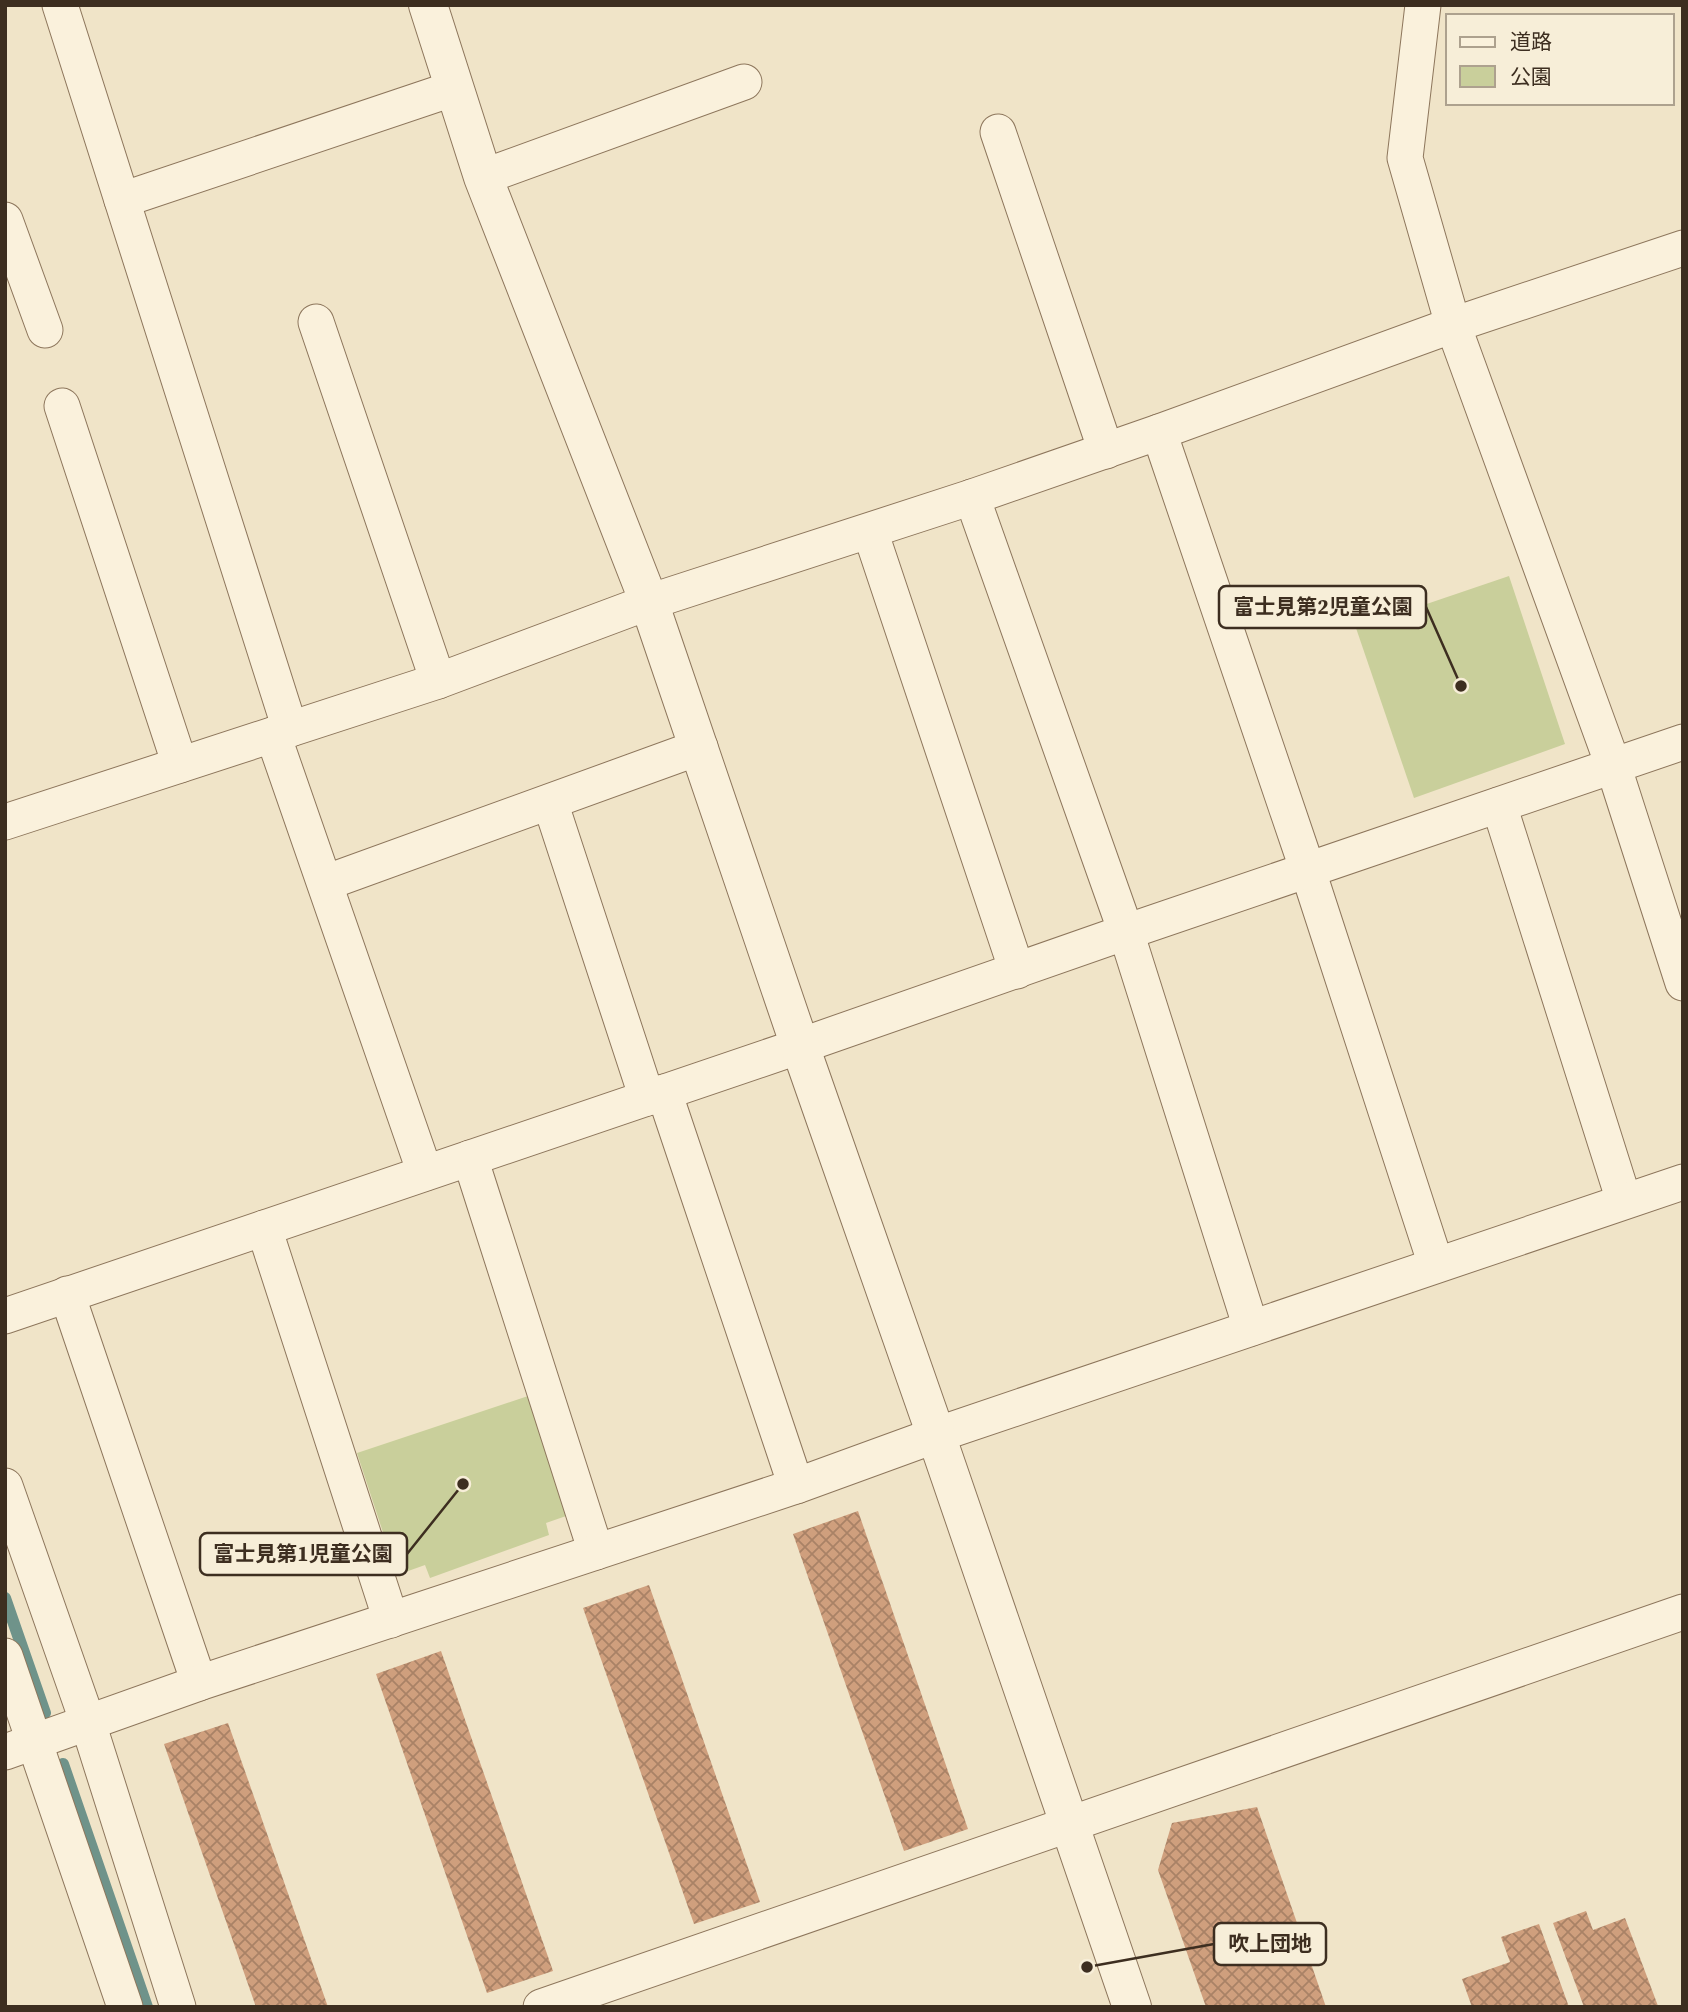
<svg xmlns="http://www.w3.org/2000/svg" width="1688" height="2012" font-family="'Source Serif 4','Noto Sans JP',serif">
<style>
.green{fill:#c9cf9b}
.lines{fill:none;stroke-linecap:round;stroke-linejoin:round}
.stream{stroke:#6f938a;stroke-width:12}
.building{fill:url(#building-cross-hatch)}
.minor-casing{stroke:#8d765c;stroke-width:37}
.tertiary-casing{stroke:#8d765c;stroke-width:40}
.minor{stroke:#faf1dc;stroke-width:35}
.tertiary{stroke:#faf1dc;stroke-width:38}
.leader{fill:none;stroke:#3d2e20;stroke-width:2.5}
.callout-dot{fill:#3d2e20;stroke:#f7eed8;stroke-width:2.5}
.callout{fill:#f7eed8;stroke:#3d2e20;stroke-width:2.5}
.callout-label{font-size:21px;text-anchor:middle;font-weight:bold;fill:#3d2e20}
</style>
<defs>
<pattern id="building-cross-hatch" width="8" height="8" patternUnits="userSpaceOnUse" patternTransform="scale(1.75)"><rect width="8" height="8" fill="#cf9f7d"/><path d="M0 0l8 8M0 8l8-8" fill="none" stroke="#a98266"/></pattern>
</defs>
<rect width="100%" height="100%" fill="#f0e4c8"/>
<g class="green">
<path d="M1509,576L1565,744L1414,798L1356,628Z"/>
<path d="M531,1395L569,1515L546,1523L549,1535L430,1578L425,1565L397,1575L357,1453Z"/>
</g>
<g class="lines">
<g class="stream">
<path d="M5,1598L45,1713"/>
<path d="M63,1764L147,2007"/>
</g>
</g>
<g class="building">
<path d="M858,1511L968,1829L904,1851L793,1534Z"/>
<path d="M649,1585L760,1902L694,1924L583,1608Z"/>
<path d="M441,1651L553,1971L487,1993L376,1674Z"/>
<path d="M228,1723L328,2007H256L164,1744Z"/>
<path d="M1257,1807L1326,2007H1206L1158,1870L1172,1823Z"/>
<path d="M1586,1911L1593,1930L1625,1918L1658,2006L1584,2007L1553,1923Z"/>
<path d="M1539,1924L1569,2007H1472L1462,1979L1510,1962L1501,1937Z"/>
</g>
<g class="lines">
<defs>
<g id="minor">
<path d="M60,5L290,729"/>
<path d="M1423,5L1405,158L1453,325L1613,765L1683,983"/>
<path d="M998,132L1106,451"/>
<path d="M483,177L744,82"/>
<path d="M122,200L455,88"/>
<path d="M5,220L45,330"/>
<path d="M316,322L438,681"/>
<path d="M62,406L180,765"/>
<path d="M1159,432L1308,871L1436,1265"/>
<path d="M972,497L1126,932L1251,1328"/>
<path d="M870,531L1017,971"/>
<path d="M273,735L425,1173"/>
<path d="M550,802L647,1098"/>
<path d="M1499,805L1624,1201"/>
<path d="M5,822L438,681L649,602L972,497L1159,432L1453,325L1683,248"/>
<path d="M325,883L700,747"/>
<path d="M664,1092L796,1486"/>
<path d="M470,1158L596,1552"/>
<path d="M264,1228L391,1620"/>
<path d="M67,1294L199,1683"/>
<path d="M5,1316L800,1046L1126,932L1683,742"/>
<path d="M5,1486L88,1723L178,2007"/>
<path d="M5,1656L125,2007"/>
<path d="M5,1752L199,1683L796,1486L936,1435L1683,1182"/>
<path d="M541,2007L1683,1612"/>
</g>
<path id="tertiary" d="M428,5L483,177L649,602L800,1046L936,1435L1132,2007"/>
</defs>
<use href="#minor" class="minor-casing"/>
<use href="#tertiary" class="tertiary-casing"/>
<use href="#minor" class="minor"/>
<use href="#tertiary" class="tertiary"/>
</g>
<path class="leader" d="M1461 686L1426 607M463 1484L407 1554M1087 1967L1214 1944"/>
<g class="callout-dot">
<circle cx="1461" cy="686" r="7"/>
<circle cx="463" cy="1484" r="7"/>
<circle cx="1087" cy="1967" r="7"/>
</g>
<g class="callout">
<rect x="1219" y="586" width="207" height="42" rx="7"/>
<rect x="200" y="1533" width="207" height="42" rx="7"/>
<rect x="1214" y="1923" width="112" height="42" rx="7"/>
</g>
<g class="callout-label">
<text x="1323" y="614">富士見第2児童公園</text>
<text x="303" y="1561">富士見第1児童公園</text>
<text x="1270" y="1951">吹上団地</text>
</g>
<rect width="1688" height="2012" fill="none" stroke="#3d2e20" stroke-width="14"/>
<rect x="1446" y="14" width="228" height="91" fill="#f7eed8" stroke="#ada18e" stroke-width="2"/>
<rect x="1460" y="37" width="35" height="10" fill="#faf1dc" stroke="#ada18e" stroke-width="2"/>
<text x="1510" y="49" font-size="21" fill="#3d2e20">道路</text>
<rect x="1460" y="66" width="35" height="21" fill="#c9cf9b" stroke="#ada18e" stroke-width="2"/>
<text x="1510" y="84" font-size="21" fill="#3d2e20">公園</text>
</svg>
